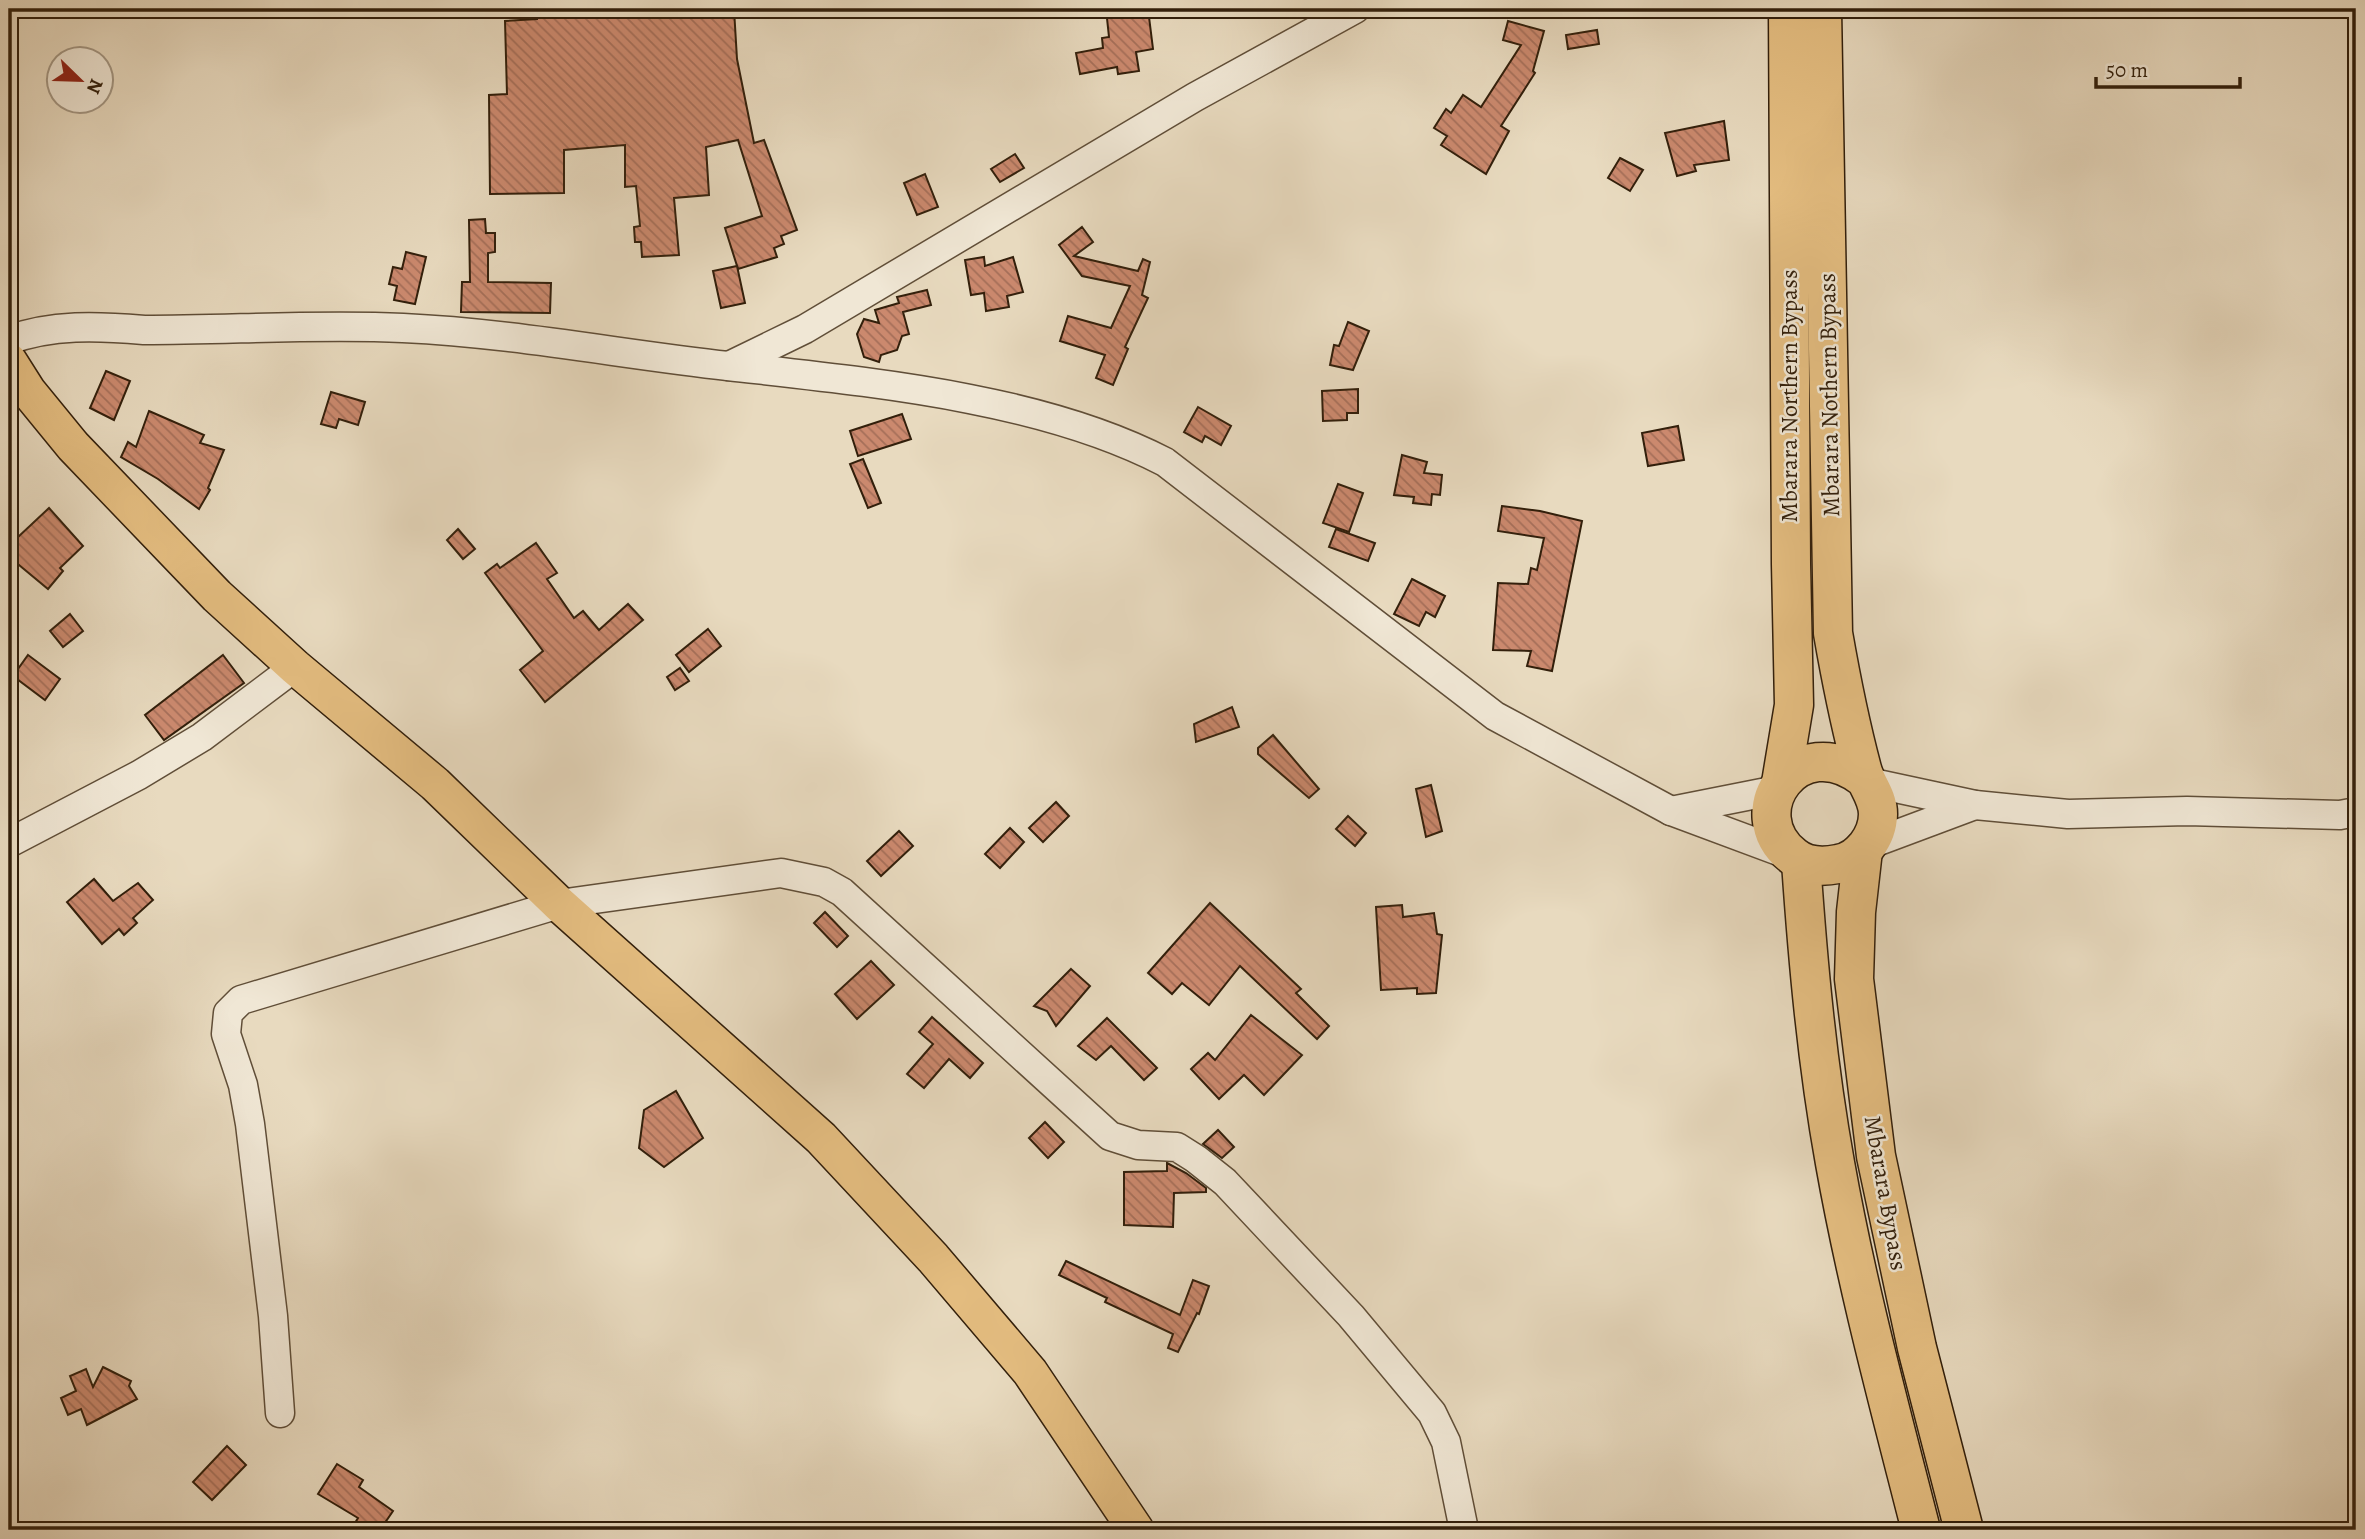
<svg xmlns="http://www.w3.org/2000/svg" width="2365" height="1539" font-family="Alegreya,serif">
<style>
.building{fill:url(#building-back-hatch);stroke:#321f0b;stroke-width:2}
.lines{fill:none;stroke-linecap:round;stroke-linejoin:round}
.minor-casing{stroke:#604e38;stroke-width:31}
.major-casing{stroke:#321f0b;stroke-width:38}
.highway-casing{stroke:#321f0b;stroke-width:41}
.minor{stroke:#f0e7d5;stroke-width:28}
.major{stroke:#e4bd80;stroke-width:35}
.highway{stroke:#e4bd80;stroke-width:38}
.labels{text-anchor:middle;dominant-baseline:central;stroke-width:5;stroke-linejoin:round;paint-order:stroke}
.street-label{font-size:24px;fill:#321f0b;stroke:#f0e7d5}
</style>
<defs>
<pattern id="building-back-hatch" width="6" height="6" patternUnits="userSpaceOnUse" patternTransform="scale(1.75)"><rect width="6" height="6" fill="#cb896e"/><path d="M-1 5l2 2M0 0l6 6M5-1l2 2" fill="none" stroke="#a56f59"/></pattern>
</defs>
<rect width="100%" height="100%" fill="#e8dabf"/>
<filter id="stains"><feTurbulence type="fractalNoise" baseFrequency=".00286" numOctaves="4"/><feColorMatrix values="0 0 0 0 .2 0 0 0 0 .09 0 0 0 0 .02 0 0 0 .5 -.17"/></filter>
<radialGradient id="worn" r=".72"><stop offset=".6" stop-color="#630" stop-opacity="0"/><stop offset="1" stop-color="#630" stop-opacity=".3"/></radialGradient>
<g class="building">
<path d="M537,9H734L737,59L754,143L764,140L797,230L781,236L784,244L774,248L777,257L738,269L725,228L762,216L738,140L706,147L709,195L674,198L679,255L642,257L641,242H635L634,227L640,226L636,186L625,187V145L564,150V193L490,194L489,95L507,94L505,21L537,19Z"/>
<path d="M1106,9H1148L1153,49L1136,52L1139,71L1118,74L1117,67L1080,74L1076,53L1103,48L1102,38L1109,37Z"/>
<path d="M1508,21L1544,31L1533,71L1535,73L1501,126L1509,131L1486,174L1441,145L1447,136L1434,128L1446,109L1451,113L1463,95L1481,107L1521,45L1503,40Z"/>
<path d="M1597,30L1599,44L1568,49L1566,35Z"/>
<path d="M1724,121L1729,160L1694,165L1696,171L1677,176L1665,133Z"/>
<path d="M1015,154L1024,168L1000,182L991,169Z"/>
<path d="M1620,158L1643,170L1630,191L1608,178Z"/>
<path d="M925,174L938,207L917,215L904,183Z"/>
<path d="M485,219L486,233H495V252L488,253V282L551,283L550,313L461,312L462,282H470L469,220Z"/>
<path d="M1082,227L1093,242L1074,256L1138,271L1143,259L1150,262L1142,295L1148,298L1125,347L1128,349L1113,385L1096,378L1105,355L1060,341L1068,316L1111,328L1130,286L1082,276L1059,245Z"/>
<path d="M406,252L426,257L415,304L394,300L397,286L389,284L393,267L402,269Z"/>
<path d="M984,257L985,266L1013,257L1023,292L1007,296L1009,307L986,311L984,293L971,295L965,260Z"/>
<path d="M737,266L745,303L721,308L713,271Z"/>
<path d="M927,290L931,305L903,312L909,334L902,336L897,350L881,355L879,362L864,357L857,334L864,319L879,323L875,310L899,303L897,297Z"/>
<path d="M1348,322L1369,331L1353,370L1330,365L1334,345L1339,346Z"/>
<path d="M106,371L130,381L114,420L90,408Z"/>
<path d="M1358,389V413H1347V420L1323,421L1322,391Z"/>
<path d="M331,392L365,402L358,425L339,419L336,428L321,424Z"/>
<path d="M1198,407L1231,426L1221,445L1205,436L1202,442L1184,432Z"/>
<path d="M149,411L204,435L200,443L224,450L208,488L210,490L199,509L158,479L121,457L128,442L136,447Z"/>
<path d="M902,414L911,439L858,456L850,431Z"/>
<path d="M1678,426L1684,460L1648,466L1642,433Z"/>
<path d="M1402,455L1427,462L1424,473L1442,475L1440,495L1432,494L1431,505L1413,503L1414,497L1394,495Z"/>
<path d="M863,459L881,503L868,508L850,464Z"/>
<path d="M1338,484L1363,493L1349,532L1323,523Z"/>
<path d="M1502,506L1540,511L1582,521L1552,671L1527,666L1531,651L1493,650L1498,583L1528,584L1531,568L1537,570L1544,538L1498,531Z"/>
<path d="M49,508L83,546L60,568L63,571L48,589L19,565L16,567L9,557V527L17,538Z"/>
<path d="M458,529L475,549L463,559L447,540Z"/>
<path d="M1336,529L1375,543L1368,561L1329,547Z"/>
<path d="M536,543L557,573L547,579L574,618L583,611L599,630L628,604L643,620L545,702L520,670L543,651L485,573L497,564L500,568Z"/>
<path d="M1412,579L1445,596L1435,617L1426,612L1419,626L1394,614Z"/>
<path d="M70,614L83,631L63,647L50,631Z"/>
<path d="M708,629L721,646L689,672L676,655Z"/>
<path d="M28,655L60,679L45,700L13,676Z"/>
<path d="M223,655L244,683L164,740L145,715Z"/>
<path d="M680,668L689,681L675,690L667,677Z"/>
<path d="M1232,707L1239,727L1196,742L1194,724Z"/>
<path d="M1273,735L1319,789L1309,798L1258,754V748Z"/>
<path d="M1431,785L1442,831L1426,837L1416,789Z"/>
<path d="M1056,802L1069,816L1043,842L1029,828Z"/>
<path d="M1348,816L1366,833L1355,846L1336,829Z"/>
<path d="M1010,828L1024,842L1000,868L985,854Z"/>
<path d="M899,831L913,846L881,876L867,861Z"/>
<path d="M94,879L113,901L138,883L153,900L133,918L137,923L124,935L119,929L102,944L67,902Z"/>
<path d="M1210,903L1301,989L1296,993L1329,1026L1317,1039L1240,966L1209,1005L1182,983L1172,994L1148,973Z"/>
<path d="M1402,905L1403,917L1434,913L1437,934L1442,935L1436,993L1417,994V988L1381,990L1376,907Z"/>
<path d="M825,912L848,936L837,947L814,923Z"/>
<path d="M871,961L894,985L857,1019L835,994Z"/>
<path d="M1071,969L1090,986L1056,1026L1047,1011L1034,1006Z"/>
<path d="M1251,1015L1302,1055L1264,1095L1244,1075L1219,1099L1191,1069L1208,1053L1215,1060Z"/>
<path d="M932,1017L983,1063L970,1078L949,1059L924,1088L907,1074L933,1044L919,1032Z"/>
<path d="M1107,1018L1157,1068L1144,1080L1111,1046L1096,1060L1078,1046Z"/>
<path d="M676,1091L703,1138L664,1167L639,1148L644,1110Z"/>
<path d="M1045,1122L1064,1142L1048,1158L1029,1138Z"/>
<path d="M1218,1130L1234,1147L1222,1158L1203,1144Z"/>
<path d="M1167,1163L1186,1173L1206,1188V1192L1174,1193L1173,1227L1124,1225V1172L1167,1171Z"/>
<path d="M1066,1261L1180,1315L1193,1280L1209,1286L1199,1314L1197,1313L1178,1352L1168,1348L1173,1334L1105,1302L1107,1298L1059,1275Z"/>
<path d="M103,1367L131,1381L129,1386L137,1399L87,1425L81,1409L68,1415L61,1398L76,1391L70,1376L86,1369L93,1387Z"/>
<path d="M227,1446L246,1465L212,1500L193,1482Z"/>
<path d="M337,1464L363,1480L359,1487L393,1511L380,1530H366L355,1523L358,1518L318,1494Z"/>
</g>
<g class="lines">
<defs>
<g id="minor">
<path d="M9,340C52,324 98,326 144,330C230,330 316,324 403,328C512,333 620,354 728,366C868,382 1040,397 1165,462L1495,716L1671,811L1792,856"/>
<path d="M729,366L805,329L1195,97L1355,9"/>
<path d="M1868,782L1975,805L2068,814L2187,811L2340,815L2356,812"/>
<path d="M1671,811L1777,790"/>
<path d="M9,843L139,775L202,737L295,667"/>
<path d="M1868,845L1975,805"/>
<path d="M280,1413L273,1316L250,1124L243,1085L226,1034L228,1013L241,1000L251,997L559,904L781,873L824,882L842,892L1110,1136L1138,1145L1177,1147L1196,1159L1225,1182L1351,1316L1432,1413L1446,1442L1464,1530"/>
</g>
<path id="major" d="M9,361L28,391L73,446L217,596L295,667L435,784L559,904L821,1138L933,1258L1030,1372L1136,1530"/>
<g id="highway">
<path d="M1822,9L1833,633C1841,679 1850,724 1862,769C1866,785 1878,796 1878,814C1878,836 1861,860 1838,864C1823,867 1806,867 1793,856C1738,813 1798,726 1864,778"/>
<path d="M1781,783L1794,705L1791,564L1788,9"/>
<path d="M1863,850L1856,912L1854,979L1876,1156L1917,1348L1964,1530"/>
<path d="M1801,862C1808,963 1817,1063 1835,1163C1857,1287 1890,1408 1921,1530"/>
</g>
</defs>
<use href="#minor" class="minor-casing"/>
<use href="#major" class="major-casing"/>
<use href="#highway" class="highway-casing"/>
<use href="#minor" class="minor"/>
<use href="#major" class="major"/>
<use href="#highway" class="highway"/>
</g>
<g class="labels">
<g class="street-label">
<text transform="translate(1829 395) rotate(-91)">Mbarara Nothern Bypass</text>
<text transform="translate(1789 396) rotate(-90)">Mbarara Northern Bypass</text>
<text transform="translate(1886 1193) rotate(80)">Mbarara Bypass</text>
</g>
</g>
<rect width="2365" height="1539" fill="none" stroke="#e8dabf" stroke-width="35"/>
<rect x="10" y="10" width="2344" height="1518" fill="none" stroke="#321f0b" stroke-width="3.5"/>
<rect x="18" y="18" width="2330" height="1504" fill="none" stroke="#321f0b" stroke-width="2"/>
<g transform="translate(80 80) rotate(113)"><circle r="33" fill="#f0e7d5" stroke="#a49784" stroke-width="2"/>
<path d="M0-5L12 26L0 18L-12 26Z" fill="#8f2418"/>
<text y="-10" font-size="19" font-weight="bold" text-anchor="middle" fill="#321f0b">N</text>
</g>
<path d="M2096 77v10h144v-10" fill="none" stroke="#321f0b" stroke-width="3.5"/>
<text x="2106" y="77" font-size="21" fill="#321f0b" stroke="#f0e7d5" stroke-width="5" paint-order="stroke">50 m</text>
<rect width="100%" height="100%" filter="url(#stains)"/>
<rect width="100%" height="100%" fill="url(#worn)"/>
</svg>
